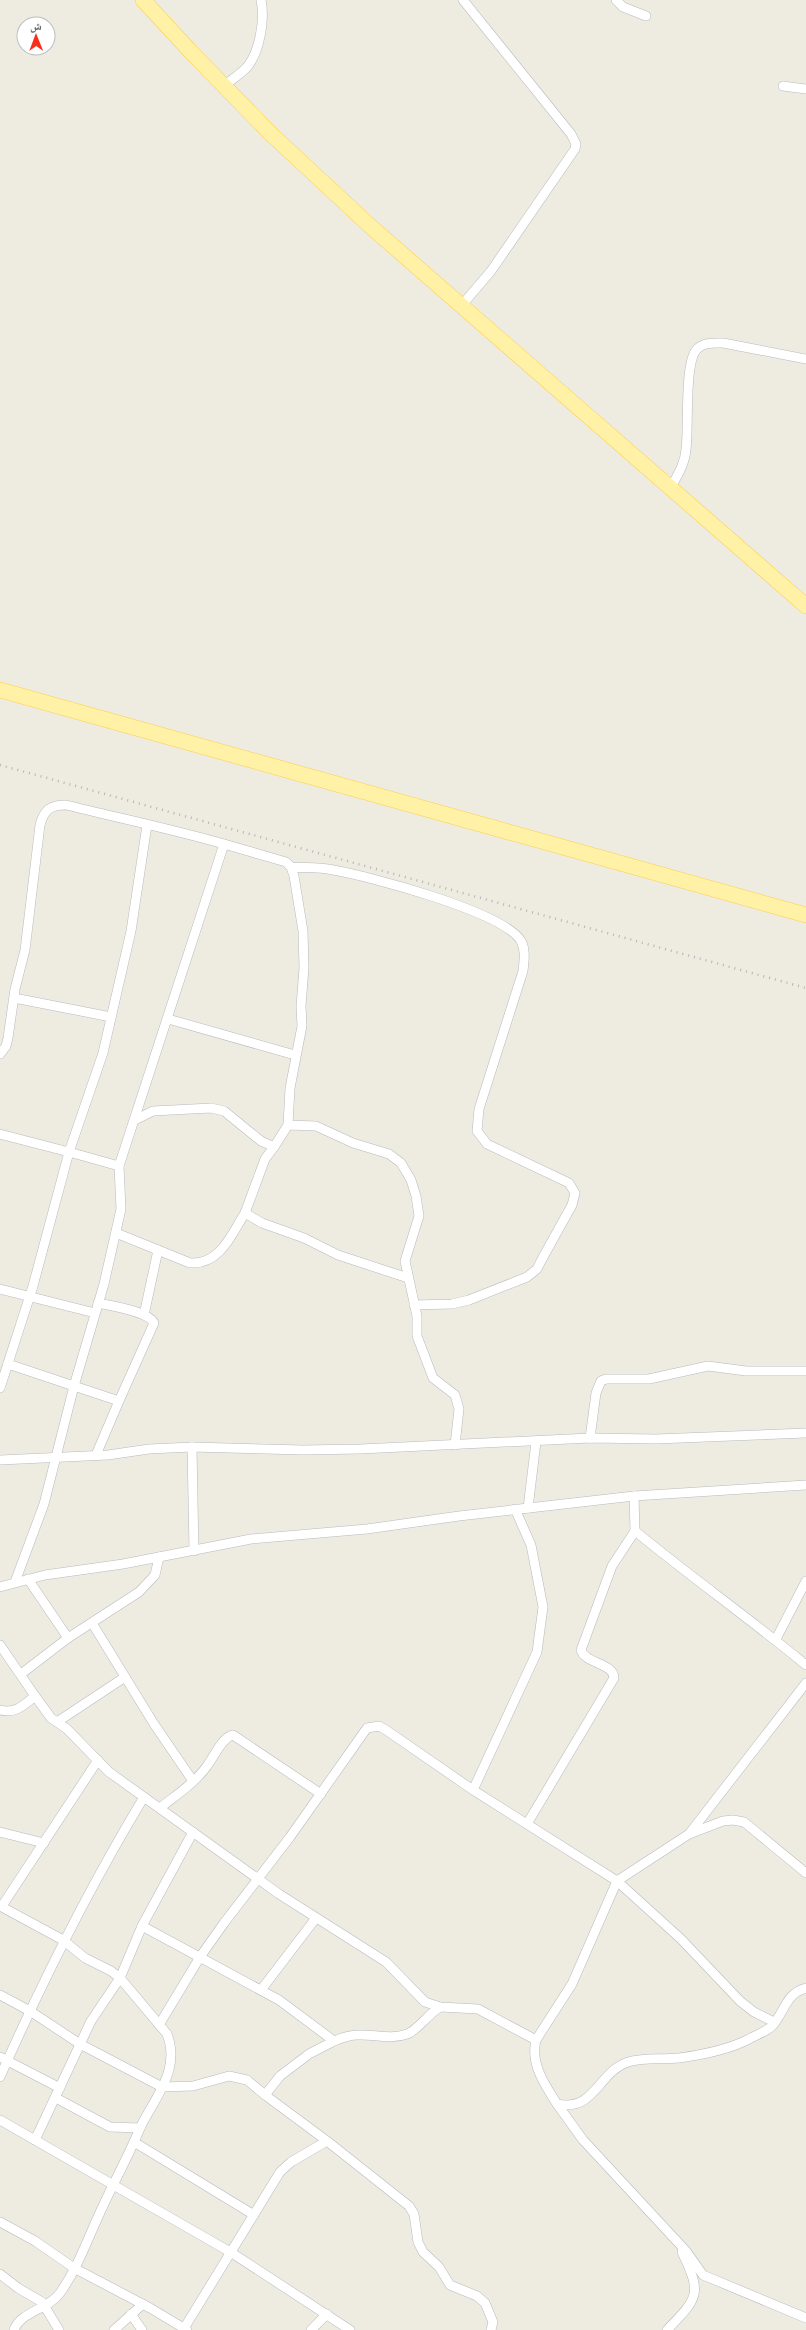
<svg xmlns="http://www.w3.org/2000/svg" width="806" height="2330" font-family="Jost,'Noto Naskh Arabic',sans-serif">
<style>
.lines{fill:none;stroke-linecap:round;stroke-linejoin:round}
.street-casing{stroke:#b6babf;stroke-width:10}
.primary-casing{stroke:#ffce49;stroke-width:16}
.street{stroke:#fff;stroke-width:9}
.primary{stroke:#fff1a5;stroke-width:15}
.rail{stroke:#b3b4b5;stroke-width:2.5;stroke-dasharray:1 5;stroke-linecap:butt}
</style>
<rect width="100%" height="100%" fill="#eeebe1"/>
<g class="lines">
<defs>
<g id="street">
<path d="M616,0L623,7L646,16"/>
<path d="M224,86C232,79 241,74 248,66C260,50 265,19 261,0"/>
<path d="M783,86L806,89"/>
<path d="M462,305L491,271L575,149L576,144L571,134L463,0"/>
<path d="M670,489C677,476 685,464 686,449C689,428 684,362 697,349C704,342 713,343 723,343L806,359"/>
<path d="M224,844L286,862L291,867L294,876L303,931L304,968L301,1006L302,1026L290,1088L288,1125"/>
<path d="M291,867C305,868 319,867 333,870C369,876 504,912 521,941C526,950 524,961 523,971L479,1109L477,1131L487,1144L569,1183L575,1193L572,1205L542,1259L537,1269L527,1277L469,1300L452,1304L414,1305"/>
<path d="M14,998L111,1017"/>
<path d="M168,1019L295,1055"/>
<path d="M0,1054L6,1046L8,1038L15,989L25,950L40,825C44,810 50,805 66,805C119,818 172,829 224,844L119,1166"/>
<path d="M135,1120L153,1111L211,1108L224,1111L261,1141L274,1147L288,1125L316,1126L353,1143L389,1154L401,1163L411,1180L416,1196L419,1216L405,1261L417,1316V1336L433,1378L455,1395L459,1409L455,1445"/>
<path d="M0,1134L69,1152L103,1053L131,931L147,825"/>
<path d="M274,1147L265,1159L245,1213L262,1223L304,1238L338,1255L408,1278"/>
<path d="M116,1233L190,1263C220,1265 231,1235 245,1213"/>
<path d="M0,1289L95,1313"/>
<path d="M98,1303C112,1306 148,1311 154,1323L119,1401"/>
<path d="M144,1315L158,1250"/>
<path d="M8,1364L119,1401L96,1455"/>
<path d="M0,1388L33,1286L69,1152L119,1166L121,1209L104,1284L74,1386L44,1504L15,1582"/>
<path d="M590,1438L596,1393L601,1381L606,1379H649L708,1366L746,1371H806"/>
<path d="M192,1447L194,1551"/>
<path d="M0,1460L108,1455L149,1449L192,1447L303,1450L361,1449L590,1438L656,1439L806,1433"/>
<path d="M528,1508L536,1442"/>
<path d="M515,1509L531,1545L543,1607L537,1652L473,1790L617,1881L681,1939L740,2001L754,2012L774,2022"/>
<path d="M635,1531C691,1577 750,1619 806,1665"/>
<path d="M28,1579L68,1638"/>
<path d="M0,1587L45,1575L123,1564L251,1539L367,1529L459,1516L634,1496L806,1485"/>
<path d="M92,1623L154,1724L193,1781"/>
<path d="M776,1639L806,1581"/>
<path d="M0,1645L35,1696C24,1705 16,1714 0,1710"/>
<path d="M21,1674L68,1638L139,1592L155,1575L159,1557"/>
<path d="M35,1696L51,1718L67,1729L109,1772L279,1894L386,1962L425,2002L440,2007L478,2009L536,2040C530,2064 545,2085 557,2104C595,2112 598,2072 628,2062C645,2057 662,2060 679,2058C701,2055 730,2049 749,2039C756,2035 768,2031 773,2025C785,2011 786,1993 806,1988"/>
<path d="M57,1722L125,1677"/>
<path d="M160,1808C176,1795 195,1783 207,1766C214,1757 222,1737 233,1735L321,1794"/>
<path d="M527,1824L614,1678C614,1663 585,1664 581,1650L612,1566L635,1531L634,1496"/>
<path d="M0,1832L44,1843"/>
<path d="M689,1834L806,1683"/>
<path d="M0,1906L63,1940L85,1958L111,1971L120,1978L167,2034C181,2070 155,2097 140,2128L110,2127L56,2098"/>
<path d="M2,1906L98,1760"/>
<path d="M142,1926L279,2000L334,2041C341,2038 349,2035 358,2035C374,2034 391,2040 407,2034C417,2031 428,2014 440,2007"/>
<path d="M261,1990L316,1918"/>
<path d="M0,1995L30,2011L80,2044L162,2087L193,2086L229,2076L247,2080L265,2095L280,2076L309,2054L334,2041"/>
<path d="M159,2025L200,1957L224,1923L290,1837L367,1728L379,1726L386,1730L473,1790"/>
<path d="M536,2040L572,1984L617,1881L689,1834L723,1821L733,1820L744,1822L806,1873"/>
<path d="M0,2057L60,2088"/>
<path d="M0,2077C43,1980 89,1888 144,1797"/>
<path d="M557,2104L583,2140L686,2251L703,2275L806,2318"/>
<path d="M0,2120L232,2253L350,2330"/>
<path d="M35,2140L91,2021L120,1978L142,1926L193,1832"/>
<path d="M327,2141L409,2206L414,2214L418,2242L423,2252L439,2267L450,2285L477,2296L485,2303L493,2322L491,2330"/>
<path d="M134,2142L254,2215"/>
<path d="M0,2222L35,2241L74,2268L150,2308L187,2330"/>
<path d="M0,2274L18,2288L42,2302L59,2330"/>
<path d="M131,2314L142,2330"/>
<path d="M14,2330C20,2312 49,2309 60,2293C79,2266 89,2235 103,2206C115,2180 129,2155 140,2128"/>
<path d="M114,2330L143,2304"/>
<path d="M183,2330L280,2172L291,2162L327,2141L265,2095"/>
<path d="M311,2330L327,2314"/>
<path d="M667,2330C699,2297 702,2294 682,2252"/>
</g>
<g id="primary">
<path d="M143,0L191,52L270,133L370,226L806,606"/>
<path d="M0,690L806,915"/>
</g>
</defs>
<use href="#street" class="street-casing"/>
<use href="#primary" class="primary-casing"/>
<use href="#street" class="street"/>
<use href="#primary" class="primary"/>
<path class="rail" d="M0,765L806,988"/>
</g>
<g transform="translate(36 36) rotate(359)"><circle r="19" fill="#ffffff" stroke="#bdbfc1"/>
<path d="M0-3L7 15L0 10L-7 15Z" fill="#fa2f1b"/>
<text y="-6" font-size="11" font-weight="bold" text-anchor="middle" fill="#595e64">ش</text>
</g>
</svg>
